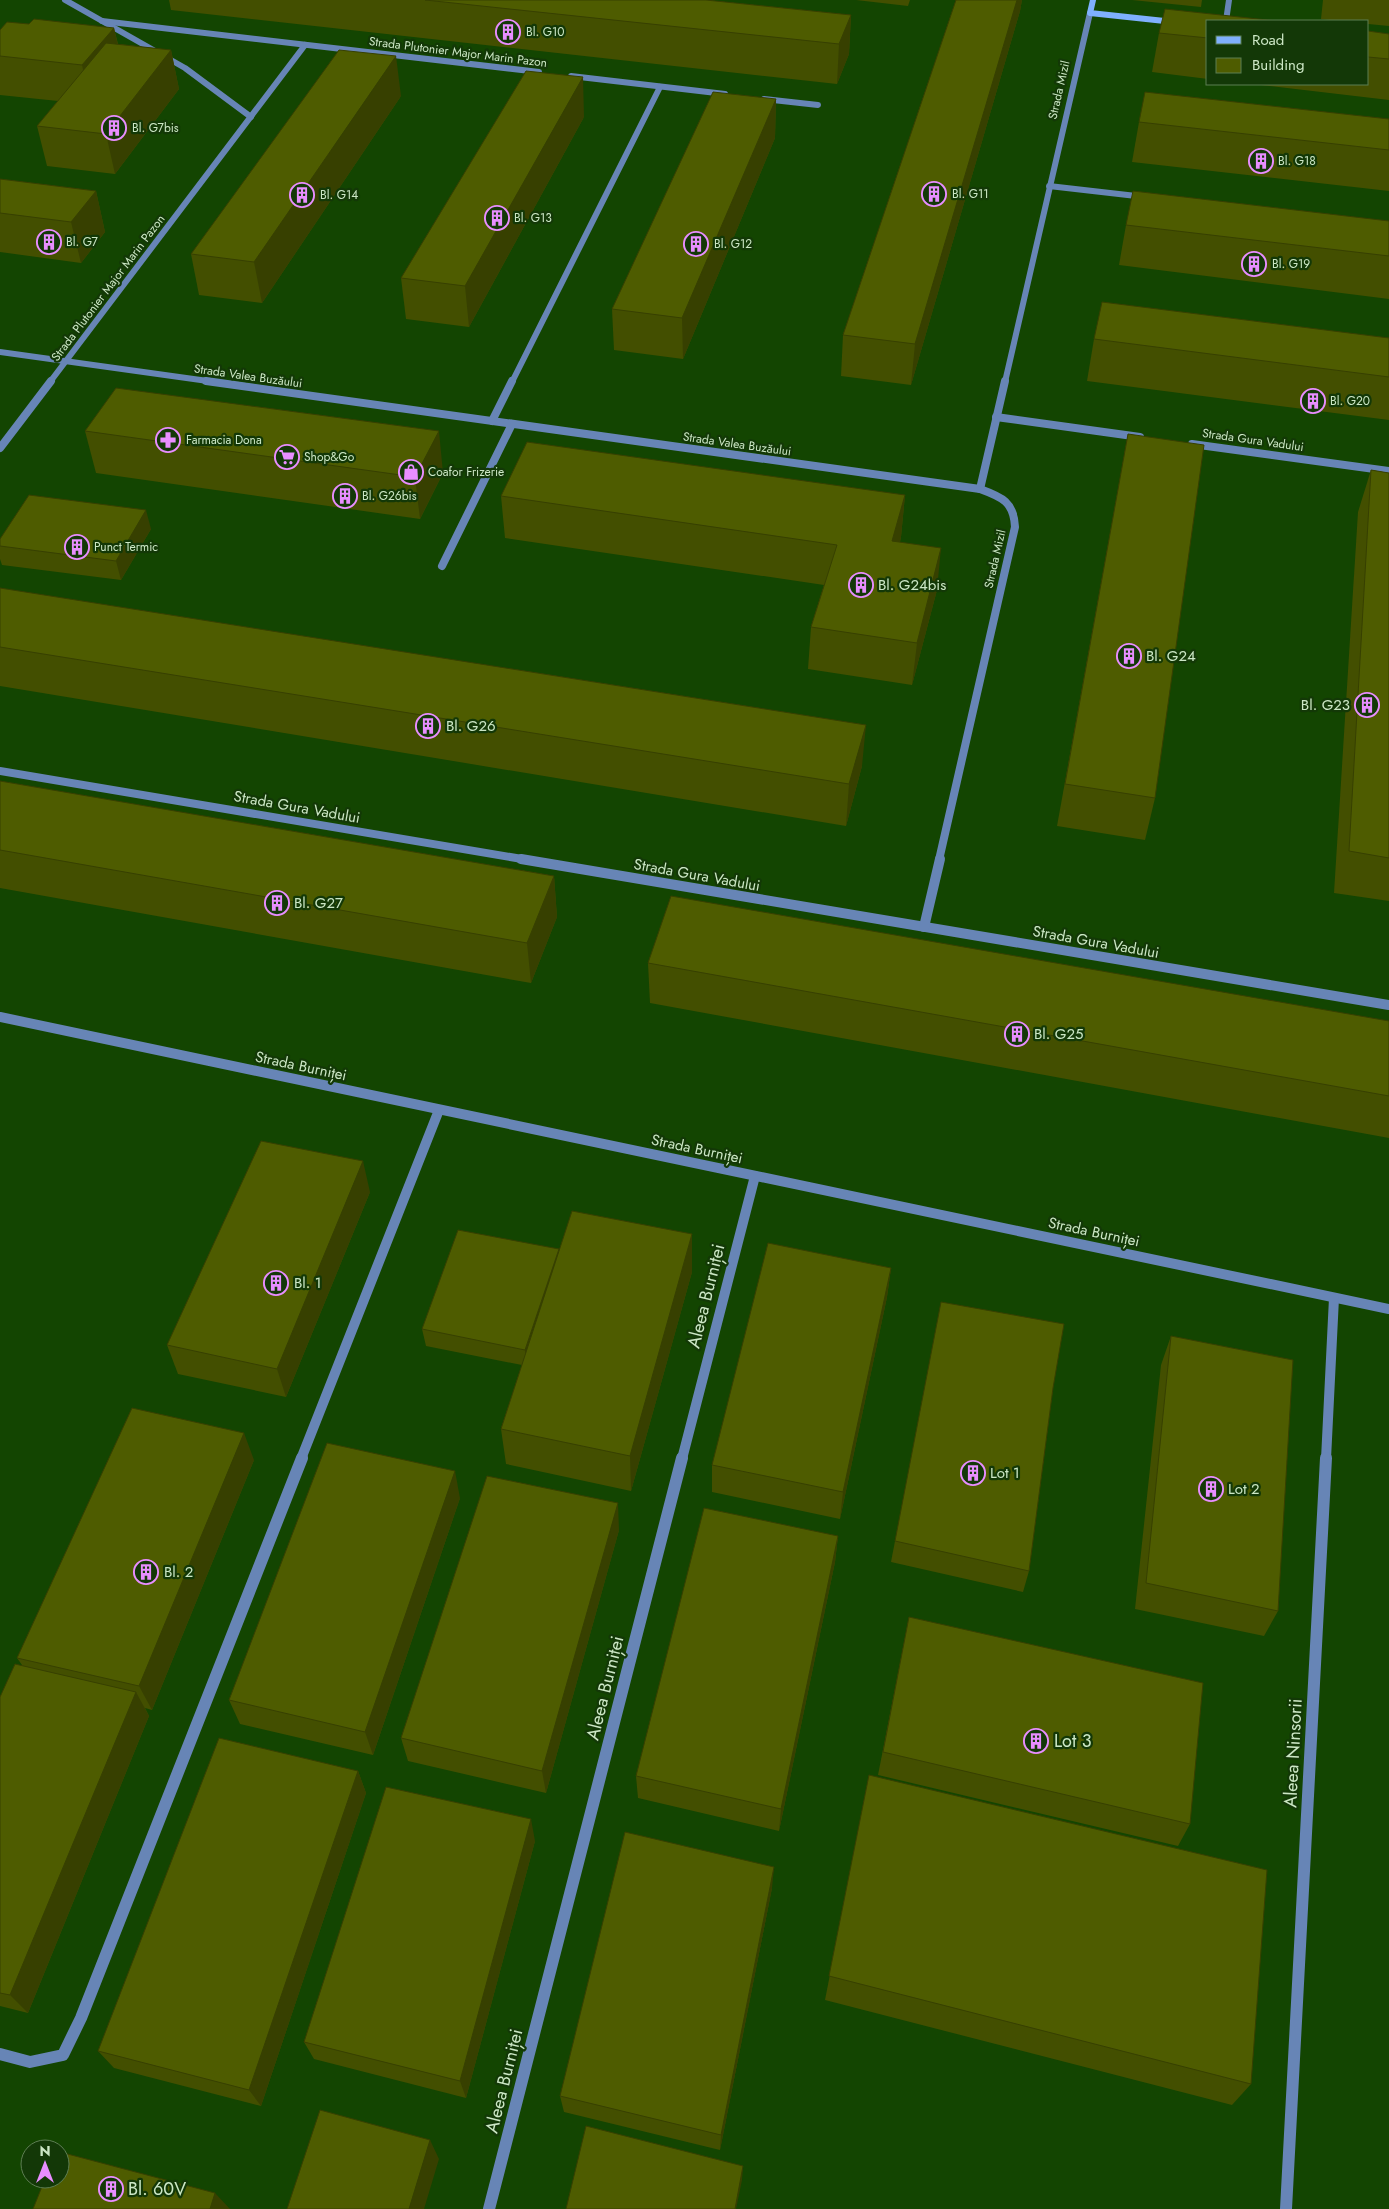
<svg xmlns="http://www.w3.org/2000/svg" width="1389" height="2209" font-family="Jost,sans-serif">
<style>
.lines{fill:none;stroke-linecap:round;stroke-linejoin:round}
.lane-far3{stroke:#6785b6;stroke-width:6}
.lane-far2{stroke:#6785b6;stroke-width:8}
.lane-far1{stroke:#6785b6;stroke-width:10}
.lane{stroke:#6785b6;stroke-width:12}
.street-far3{stroke:#6785b6;stroke-width:6}
.street-far2{stroke:#6785b6;stroke-width:8}
.street-far1{stroke:#6785b6;stroke-width:10}
.street{stroke:#6785b6;stroke-width:12}
.secondary{stroke:#7fb0fd;stroke-width:6}
.wall{fill:#434f00}
.shaded-wall{fill:#374000}
.building{fill:#4e5c00;stroke:#374000}
.labels{text-anchor:middle;dominant-baseline:central;stroke-width:4.5;stroke-linejoin:round;paint-order:stroke}
.far-poi-label{font-size:12px;fill:#cce7c5;stroke:#133807;text-anchor:start}
.far-street-label{font-size:12px;fill:#cce7c5;stroke:#133807}
.poi-label{font-size:15px;fill:#cce7c5;stroke:#133807;text-anchor:start}
.street-label{font-size:15px;fill:#cce7c5;stroke:#133807}
.near-street-label{font-size:18px;fill:#cce7c5;stroke:#133807}
.near-poi-label{font-size:18px;fill:#cce7c5;stroke:#133807;text-anchor:start}
</style>
<rect width="100%" height="100%" fill="#134501"/>
<g class="lines">
<path class="lane-far3" d="M1226,21L1229,0"/>
<path class="lane-far2" d="M442,566L512,424"/>
<g class="lane-far1">
<path d="M301,1459L439,1110"/>
<path d="M682,1459L755,1176"/>
</g>
<g class="lane">
<path d="M0,2054L30,2062L63,2055L81,2018L302,1458"/>
<path d="M489,2209L682,1458"/>
</g>
<g class="street-far3">
<path d="M65,0L185,68L251,117"/>
<path d="M102,21L539,72"/>
<path d="M571,76L725,94"/>
<path d="M764,99L818,105"/>
<path d="M1049,186L1145,197"/>
<path d="M0,352L215,382"/>
<path d="M50,382L305,45"/>
<path d="M512,382L660,87"/>
<path d="M1005,382L1090,13"/>
</g>
<g class="street-far2">
<path d="M206,381L980,489C1002,497 1014,502 1015,527L939,860"/>
<path d="M996,417L1140,437"/>
<path d="M492,421L512,381"/>
<path d="M1192,444L1389,471"/>
<path d="M0,448L51,381"/>
<path d="M980,489L1005,381"/>
<path d="M0,771L528,860"/>
</g>
<g class="street-far1">
<path d="M521,859L1389,1005"/>
<path d="M924,927L940,859"/>
<path d="M0,1017L1389,1309"/>
<path d="M1326,1459L1334,1298"/>
</g>
<path class="street" d="M1286,2209L1326,1458"/>
<path class="secondary" d="M1093,0L1090,13L1174,22"/>
</g>
<g class="wall">
<path d="M169,0H706L851,15L849,54L837,84L171,10Z"/>
<path d="M856,0H910L908,6Z"/>
<path d="M956,0H1022L1020,11L911,385L841,376L843,335Z"/>
<path d="M1132,0H1202L1201,7Z"/>
<path d="M1323,0H1389V26L1368,24V21H1339L1321,19Z"/>
<path d="M1208,21V79L1152,72L1159,33Z"/>
<path d="M29,24L114,28L118,44L171,50L179,89L115,174L47,166L37,126L58,101L0,95V30Z"/>
<path d="M1368,31L1389,34V100L1252,84H1368Z"/>
<path d="M401,96L262,303L199,295L191,254Z"/>
<path d="M776,99L775,138L683,359L614,350L612,309Z"/>
<path d="M584,117L469,327L406,319L401,278Z"/>
<path d="M1389,119V191L1132,162L1139,122Z"/>
<path d="M0,179L96,191L105,232L81,263L0,252Z"/>
<path d="M1389,221V299L1119,265L1126,225Z"/>
<path d="M1389,338V420L1087,381L1094,339Z"/>
<path d="M85,431L443,473L420,519L96,473Z"/>
<path d="M1128,434L1155,798L1145,840L1057,826Z"/>
<path d="M1371,470L1389,473V901L1334,893L1358,512Z"/>
<path d="M905,495L901,537L900,542L937,590L912,685L808,669L811,627L824,585L505,538L501,496Z"/>
<path d="M151,529L121,580L2,565L0,559V539Z"/>
<path d="M0,588L862,766L846,826L0,686Z"/>
<path d="M0,781L554,876L557,917L531,983L0,888Z"/>
<path d="M648,963L1389,1021V1138L650,1003Z"/>
<path d="M370,1192L286,1397L178,1374L167,1345Z"/>
<path d="M692,1234V1272L631,1491L506,1464L501,1429L522,1365L426,1346L422,1329L559,1249V1252Z"/>
<path d="M891,1268L887,1297L840,1519L712,1492V1465Z"/>
<path d="M1171,1336L1278,1611L1264,1636L1135,1609L1161,1365Z"/>
<path d="M1053,1388L1029,1571L1023,1592L891,1562L895,1541Z"/>
<path d="M254,1460L152,1710L145,1708L149,1716L28,2013L0,2006V1697L22,1665L17,1658Z"/>
<path d="M460,1498L373,1755L240,1724L229,1700Z"/>
<path d="M619,1530L546,1793L408,1761L401,1738Z"/>
<path d="M838,1536L835,1562L779,1831L638,1798L636,1776Z"/>
<path d="M909,1617L1190,1824L1178,1846L878,1775Z"/>
<path d="M358,1771L366,1793L261,2106L114,2068L98,2051Z"/>
<path d="M869,1775L1251,2084L1232,2105L825,2000Z"/>
<path d="M535,1841L466,2098L314,2059L304,2042Z"/>
<path d="M772,1888L720,2150L564,2112L560,2096Z"/>
</g>
<g class="shaded-wall">
<path d="M1017,0H1022L1020,11L911,385L915,344Z"/>
<path d="M851,15L849,54L837,84L839,44Z"/>
<path d="M114,28L123,67L91,105L82,65Z"/>
<path d="M171,50L179,89L115,174L106,134Z"/>
<path d="M396,56L401,96L262,303L254,262Z"/>
<path d="M583,77L584,117L469,327L465,286Z"/>
<path d="M776,99L775,138L683,359L682,318Z"/>
<path d="M96,191L105,232L81,263L71,222Z"/>
<path d="M439,431L443,473L420,519L415,477Z"/>
<path d="M905,495L901,537L889,583L892,541Z"/>
<path d="M146,510L151,529L121,580L116,561Z"/>
<path d="M941,548L937,590L912,685L917,643Z"/>
<path d="M866,725L862,766L846,826L849,784Z"/>
<path d="M554,876L557,917L531,983L527,943Z"/>
<path d="M363,1161L370,1192L286,1397L277,1369Z"/>
<path d="M692,1234V1272L631,1491L630,1456Z"/>
<path d="M559,1249L560,1266L527,1366L525,1350Z"/>
<path d="M891,1268L887,1297L840,1519L843,1492Z"/>
<path d="M244,1433L254,1460L152,1710L139,1686Z"/>
<path d="M455,1471L460,1498L373,1755L365,1732Z"/>
<path d="M618,1503L619,1530L546,1793L542,1771Z"/>
<path d="M838,1536L835,1562L779,1831L781,1809Z"/>
<path d="M136,1692L149,1716L28,2013L10,1995Z"/>
<path d="M358,1771L366,1793L261,2106L249,2090Z"/>
<path d="M531,1819L535,1841L466,2098L460,2081Z"/>
<path d="M774,1867L772,1888L720,2150L721,2135Z"/>
<path d="M430,2140L439,2159L424,2209H409Z"/>
<path d="M743,2166L742,2180L736,2209H735Z"/>
<path d="M215,2193L230,2209H210Z"/>
</g>
<g class="building">
<path d="M425,0H706L851,15L839,44Z"/>
<path d="M956,0H1017L915,344L843,335Z"/>
<path d="M1165,9L1277,21H1208V38L1159,33Z"/>
<path d="M34,19L114,28L82,65L0,56V30L7,22L29,24Z"/>
<path d="M1368,31L1389,34V59L1368,57Z"/>
<path d="M106,43L171,50L106,134L37,126Z"/>
<path d="M339,50L396,56L254,262L191,254Z"/>
<path d="M526,71L583,77L465,286L401,278Z"/>
<path d="M713,92L776,99L682,318L612,309Z"/>
<path d="M1145,92L1389,119V150L1139,122Z"/>
<path d="M0,179L96,191L71,222L0,213Z"/>
<path d="M1133,191L1389,221V256L1126,225Z"/>
<path d="M1102,302L1389,338V377L1094,339Z"/>
<path d="M116,388L439,431L415,477L85,431Z"/>
<path d="M1128,434L1204,445L1155,798L1065,784Z"/>
<path d="M527,442L905,495L892,541L941,548L917,643L811,627L837,545L501,496Z"/>
<path d="M1371,470L1389,473V858L1349,851Z"/>
<path d="M29,495L146,510L116,561L0,546V539Z"/>
<path d="M0,588L866,725L849,784L0,647Z"/>
<path d="M0,781L554,876L527,943L0,850Z"/>
<path d="M671,896L1389,1021V1096L648,963Z"/>
<path d="M261,1141L363,1161L277,1369L167,1345Z"/>
<path d="M572,1211L692,1234L630,1456L501,1429Z"/>
<path d="M458,1230L559,1249L525,1350L422,1329Z"/>
<path d="M768,1243L891,1268L843,1492L712,1465Z"/>
<path d="M941,1302L1064,1324L1053,1388L1029,1571L895,1541Z"/>
<path d="M1171,1336L1293,1360L1278,1611L1146,1583Z"/>
<path d="M132,1408L244,1433L139,1686L17,1658Z"/>
<path d="M327,1443L455,1471L365,1732L229,1700Z"/>
<path d="M487,1476L618,1503L542,1771L401,1738Z"/>
<path d="M704,1508L838,1536L781,1809L636,1776Z"/>
<path d="M909,1617L1203,1683L1190,1824L883,1752Z"/>
<path d="M15,1664L136,1692L10,1995L0,1993V1697Z"/>
<path d="M219,1738L358,1771L249,2090L98,2051Z"/>
<path d="M869,1775L1267,1870L1251,2084L829,1976Z"/>
<path d="M386,1787L531,1819L460,2081L304,2042Z"/>
<path d="M625,1832L774,1867L721,2135L560,2096Z"/>
<path d="M320,2110L430,2140L409,2209H287Z"/>
<path d="M586,2126L743,2166L735,2209H566Z"/>
<path d="M60,2152L215,2193L210,2209H33L45,2179H60Z"/>
</g>
<defs>
<symbol id="building-ring" viewBox="-11 -11 22 22"><circle r="9.5" fill="#133807" stroke="#e88eff" stroke-width="1.5"/><path d="M-4-6H4V6H1V3H-1V6H-4ZM-2.5-4.3h1.7v1.8h-1.7ZM.8-4.3h1.7v1.8H.8ZM-2.5-1h1.7V.8h-1.7ZM.8-1h1.7V.8H.8Z" fill="#e88eff"/></symbol>
<symbol id="pharmacy-ring" viewBox="-11 -11 22 22"><circle r="9.5" fill="#133807" stroke="#e88eff" stroke-width="1.5"/><path d="M-2-6h4v4h4v4h-4v4h-4v-4h-4v-4h4Z" fill="#e88eff"/></symbol>
<symbol id="supermarket-ring" viewBox="-11 -11 22 22"><circle r="9.5" fill="#133807" stroke="#e88eff" stroke-width="1.5"/><path d="M-6-5.5h2.5l.6 2H6L4.5 2H-2.5L-4.4-4H-6ZM-1.5 3.2a1.3 1.3 0 1 0 .1 0ZM3 3.2a1.3 1.3 0 1 0 .1 0Z" fill="#e88eff"/></symbol>
<symbol id="shop-ring" viewBox="-11 -11 22 22"><circle r="9.5" fill="#133807" stroke="#e88eff" stroke-width="1.5"/><path d="M-5-2.5h2.3a2.7 3.5 0 0 1 5.4 0H5L5.5 6h-11ZM-1.5-2.5h3a1.5 2.3 0 0 0-3 0Z" fill="#e88eff"/></symbol>
</defs>
<g fill-rule="evenodd">
<use href="#building-ring" x="494" y="18" width="28" height="28"/>
<use href="#building-ring" x="100" y="114" width="28" height="28"/>
<use href="#building-ring" x="1247" y="147" width="28" height="28"/>
<use href="#building-ring" x="920" y="180" width="28" height="28"/>
<use href="#building-ring" x="288" y="181" width="28" height="28"/>
<use href="#building-ring" x="483" y="204" width="28" height="28"/>
<use href="#building-ring" x="35" y="228" width="28" height="28"/>
<use href="#building-ring" x="682" y="230" width="28" height="28"/>
<use href="#building-ring" x="1240" y="250" width="28" height="28"/>
<use href="#building-ring" x="1299" y="387" width="28" height="28"/>
<use href="#pharmacy-ring" x="154" y="426" width="28" height="28"/>
<use href="#supermarket-ring" x="273" y="443" width="28" height="28"/>
<use href="#shop-ring" x="397" y="458" width="28" height="28"/>
<use href="#building-ring" x="331" y="482" width="28" height="28"/>
<use href="#building-ring" x="63" y="533" width="28" height="28"/>
<use href="#building-ring" x="847" y="571" width="28" height="28"/>
<use href="#building-ring" x="1115" y="642" width="28" height="28"/>
<use href="#building-ring" x="1353" y="691" width="28" height="28"/>
<use href="#building-ring" x="414" y="712" width="28" height="28"/>
<use href="#building-ring" x="263" y="889" width="28" height="28"/>
<use href="#building-ring" x="1003" y="1020" width="28" height="28"/>
<use href="#building-ring" x="262" y="1269" width="28" height="28"/>
<use href="#building-ring" x="959" y="1459" width="28" height="28"/>
<use href="#building-ring" x="1197" y="1475" width="28" height="28"/>
<use href="#building-ring" x="132" y="1558" width="28" height="28"/>
<use href="#building-ring" x="1022" y="1727" width="28" height="28"/>
<use href="#building-ring" x="97" y="2175" width="28" height="28"/>
</g>
<g class="labels">
<g class="far-poi-label">
<text x="526" y="32">Bl. G10</text>
<text x="132" y="128">Bl. G7bis</text>
<text x="1278" y="161">Bl. G18</text>
<text x="952" y="194">Bl. G11</text>
<text x="320" y="195">Bl. G14</text>
<text x="514" y="218">Bl. G13</text>
<text x="66" y="242">Bl. G7</text>
<text x="714" y="244">Bl. G12</text>
<text x="1272" y="264">Bl. G19</text>
<text x="1330" y="401">Bl. G20</text>
<text x="186" y="440">Farmacia Dona</text>
<text x="304" y="457">Shop&amp;Go</text>
<text x="428" y="472">Coafor Frizerie</text>
<text x="362" y="496">Bl. G26bis</text>
<text x="94" y="547">Punct Termic</text>
</g>
<g class="far-street-label">
<text transform="translate(458 52) rotate(7)">Strada Plutonier Major Marin Pazon</text>
<text transform="translate(1059 90) rotate(-77)">Strada Mizil</text>
<text transform="translate(108 288) rotate(-53)">Strada Plutonier Major Marin Pazon</text>
<text transform="translate(248 376) rotate(8)">Strada Valea Buzăului</text>
<text transform="translate(1253 440) rotate(8)">Strada Gura Vadului</text>
<text transform="translate(737 444) rotate(8)">Strada Valea Buzăului</text>
<text transform="translate(995 559) rotate(-77)">Strada Mizil</text>
</g>
<g class="poi-label">
<text x="878" y="585">Bl. G24bis</text>
<text x="1146" y="656">Bl. G24</text>
<text x="1350" y="705" text-anchor="end">Bl. G23</text>
<text x="446" y="726">Bl. G26</text>
<text x="294" y="903">Bl. G27</text>
<text x="1034" y="1034">Bl. G25</text>
<text x="294" y="1283">Bl. 1</text>
<text x="990" y="1473">Lot 1</text>
<text x="1228" y="1489">Lot 2</text>
<text x="164" y="1572">Bl. 2</text>
</g>
<g class="street-label">
<text transform="translate(297 807) rotate(10)">Strada Gura Vadului</text>
<text transform="translate(697 875) rotate(10)">Strada Gura Vadului</text>
<text transform="translate(1096 942) rotate(10)">Strada Gura Vadului</text>
<text transform="translate(301 1066) rotate(12)">Strada Burniței</text>
<text transform="translate(697 1149) rotate(12)">Strada Burniței</text>
<text transform="translate(1094 1232) rotate(12)">Strada Burniței</text>
</g>
<g class="near-street-label">
<text transform="translate(706 1296) rotate(-76)">Aleea Burniței</text>
<text transform="translate(605 1688) rotate(-76)">Aleea Burniței</text>
<text transform="translate(1293 1753) rotate(-87)">Aleea Ninsorii</text>
<text transform="translate(504 2081) rotate(-76)">Aleea Burniței</text>
</g>
<g class="near-poi-label">
<text x="1054" y="1741">Lot 3</text>
<text x="128" y="2189">Bl. 60V</text>
</g>
</g>
<rect x="1206" y="20" width="162" height="65" fill="#133807" stroke="#5d7e53"/>
<rect x="1216" y="36" width="25" height="8" fill="#7fb0fd" stroke="#5d7e53"/>
<text x="1252" y="45" font-size="15" fill="#cce7c5">Road</text>
<rect x="1216" y="58" width="25" height="15" fill="#4e5c00" stroke="#5d7e53"/>
<text x="1252" y="70" font-size="15" fill="#cce7c5">Building</text>
<g transform="translate(45 2164)"><circle r="24" fill="#133807" stroke="#5d7e53"/>
<path d="M0-4L9 19L0 12L-9 19Z" fill="#e88eff"/>
<text y="-8" font-size="14" font-weight="bold" text-anchor="middle" fill="#cce7c5">N</text>
</g>
</svg>
